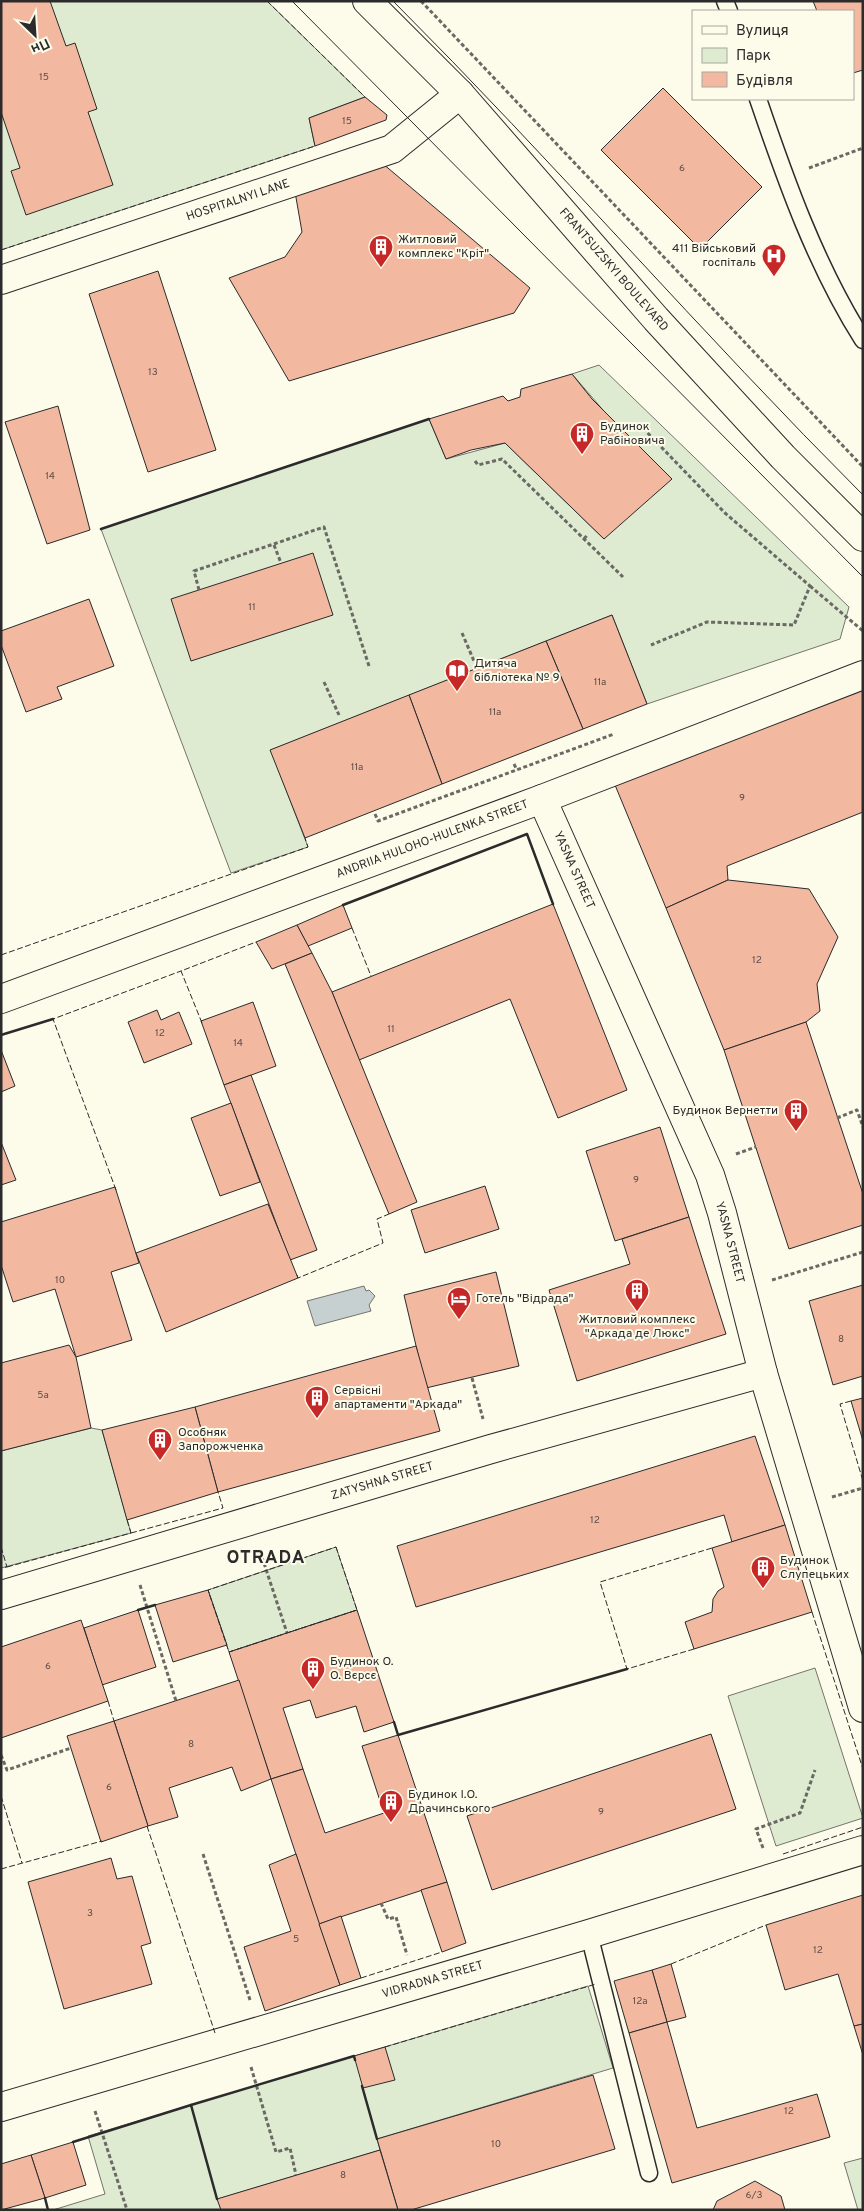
<svg xmlns="http://www.w3.org/2000/svg" width="864" height="2211" font-family="Overpass,sans-serif">
<style>
.green{fill:#deebd1;stroke:#74746e}
.water{fill:#c7d0d0;stroke:#74746e}
.building{fill:#f2b8a0;stroke:#2b2b2b}
.lines{fill:none;stroke-linecap:round;stroke-linejoin:round}
.lane-casing{stroke:#2b2b2b;stroke-width:19}
.street-casing{stroke:#2b2b2b;stroke-width:30}
.secondary-casing{stroke:#2b2b2b;stroke-width:30}
.path{stroke:#6a6964;stroke-width:3;stroke-dasharray:4 2.5;stroke-linecap:butt}
.lane{stroke:#fdfbea;stroke-width:16}
.street{stroke:#fdfbea;stroke-width:28}
.secondary{stroke:#fdfbea;stroke-width:28}
.tram{stroke:#2b2b2b;stroke-width:1}
.fence{stroke:#2b2b2b;stroke-width:1;stroke-dasharray:6 2.5;stroke-linecap:butt}
.wall{stroke:#2b2b2b;stroke-width:2.5}
.labels{text-anchor:middle;dominant-baseline:central;stroke-width:4;stroke-linejoin:round;paint-order:stroke}
.number-label{font-size:10px;fill:#5d4e48}
.street-label{font-size:12px;fill:#2b2b2b;stroke:#fdfbea}
.poi-label{font-size:12px;fill:#2b2b2b;stroke:#fdfbea;text-anchor:start}
.district-label{font-size:18px;font-weight:bold;letter-spacing:1px;fill:#2b2b2b;stroke:#fdfbea}
</style>
<rect width="100%" height="100%" fill="#fdfbea"/>
<g class="green">
<path d="M1,1H267L365,97L309,118L315,146L1,250Z"/>
<path d="M599,365L849,607L840,639L647,704L612,615L271,750L308,847L231,873L101,529L429,419L446,459L505,443L604,539L616,425L572,374Z"/>
<path d="M91,1428L102,1430L131,1533L1,1568V1451Z"/>
<path d="M336,1547L357,1610L229,1652L208,1590Z"/>
<path d="M815,1668L863,1818L776,1846L728,1696Z"/>
<path d="M588,1986L613,2068L377,2139L380,2150L218,2199L221,2210H53L105,2194L88,2136Z"/>
<path d="M863,2158V2210H858L844,2163Z"/>
</g>
<path class="water" d="M364,1286L366,1291L369,1290L375,1296L369,1305L371,1311L315,1326L307,1301Z"/>
<g class="building">
<path d="M1,1H50L66,46L75,43L97,109L88,112L113,185L26,215L11,171L20,168L1,112Z"/>
<path d="M813,1H863V70L853,73V11H817Z"/>
<path d="M663,88L762,187L700,249L601,150Z"/>
<path d="M365,97L387,115L386,120L315,146L309,118Z"/>
<path d="M382,163L530,288L514,313L289,381L229,278L285,257L302,232L294,186Z"/>
<path d="M158,271L216,450L148,472L89,294Z"/>
<path d="M572,374L592,399L672,479L604,539L505,443L471,450L446,459L429,419L503,396L508,401L520,397L521,389Z"/>
<path d="M58,406L90,530L47,544L5,422Z"/>
<path d="M313,553L333,615L191,661L171,599Z"/>
<path d="M89,599L114,666L57,687L62,699L26,712L1,645V631Z"/>
<path d="M612,615L647,704L583,729L546,641Z"/>
<path d="M546,641L583,729L442,784L409,695Z"/>
<path d="M863,681V812L727,866L728,880L666,908L615,785Z"/>
<path d="M409,695L442,784L305,838L270,750Z"/>
<path d="M728,880L809,889L838,937L817,984L820,1011L806,1022L724,1050L666,908Z"/>
<path d="M553,904L627,1090L558,1118L510,999L359,1060L332,992Z"/>
<path d="M343,905L352,928L308,946L297,925Z"/>
<path d="M297,925L312,953L272,969L256,942Z"/>
<path d="M312,953L332,992L417,1202L389,1214L285,964Z"/>
<path d="M253,1002L276,1066L224,1085L201,1021Z"/>
<path d="M157,1010L161,1020L179,1012L192,1044L144,1063L128,1022Z"/>
<path d="M806,1022L863,1194V1225L789,1249L724,1050Z"/>
<path d="M1,1050L15,1086L1,1092Z"/>
<path d="M251,1075L317,1250L290,1260L224,1085Z"/>
<path d="M231,1103L260,1182L220,1196L191,1118Z"/>
<path d="M660,1127L689,1217L615,1241L586,1151Z"/>
<path d="M1,1142L16,1180L1,1185Z"/>
<path d="M485,1186L499,1229L425,1253L411,1210Z"/>
<path d="M115,1187L139,1263L111,1272L132,1340L76,1357L55,1289L13,1302L1,1265V1222Z"/>
<path d="M268,1204L298,1278L166,1332L136,1253Z"/>
<path d="M689,1217L726,1334L577,1381L549,1290L630,1264L622,1239Z"/>
<path d="M496,1272L519,1366L426,1388L404,1295Z"/>
<path d="M863,1285V1376L833,1385L809,1301Z"/>
<path d="M69,1345L76,1357L91,1428L1,1451V1363Z"/>
<path d="M416,1346L440,1431L218,1492L195,1407Z"/>
<path d="M863,1398V1441L851,1401Z"/>
<path d="M195,1407L218,1492L127,1520L102,1430Z"/>
<path d="M755,1436L785,1525L732,1542L724,1515L416,1607L397,1546Z"/>
<path d="M785,1525L812,1612L694,1649L685,1622L712,1612L713,1599L718,1591L724,1587L712,1548Z"/>
<path d="M208,1590L227,1645L173,1662L155,1605Z"/>
<path d="M138,1610L156,1667L102,1685L84,1628Z"/>
<path d="M357,1610L394,1722L364,1732L356,1706L316,1718L310,1700L283,1708L303,1769L271,1779L229,1652Z"/>
<path d="M81,1620L108,1701L1,1738V1647Z"/>
<path d="M239,1680L271,1779L241,1791L232,1767L169,1788L178,1817L148,1826L114,1721Z"/>
<path d="M114,1721L148,1826L101,1842L67,1736Z"/>
<path d="M711,1734L736,1809L492,1890L467,1816Z"/>
<path d="M398,1735L447,1882L319,1924L271,1779L303,1769L325,1833L384,1813L362,1746Z"/>
<path d="M296,1854L340,1985L265,2011L244,1947L291,1931L269,1865Z"/>
<path d="M111,1858L117,1879L132,1876L151,1943L141,1946L152,1984L64,2009L28,1882Z"/>
<path d="M447,1882L466,1943L442,1952L421,1890Z"/>
<path d="M863,1895V2024L854,2026L838,1974L785,1990L766,1925Z"/>
<path d="M341,1916L361,1978L340,1985L319,1924Z"/>
<path d="M671,1964L686,2017L667,2022L652,1970Z"/>
<path d="M652,1970L667,2022L629,2033L614,1981Z"/>
<path d="M667,2022L697,2128L817,2094L830,2137L672,2183L629,2033Z"/>
<path d="M863,2024V2055L854,2026Z"/>
<path d="M385,2047L395,2080L363,2088L354,2056Z"/>
<path d="M593,2075L615,2149L411,2210H398L377,2139Z"/>
<path d="M73,2142L86,2185L45,2198L31,2155Z"/>
<path d="M380,2150L398,2210H221L217,2199Z"/>
<path d="M31,2155L45,2198L1,2210V2164Z"/>
<path d="M755,2181L781,2196L785,2210H713L717,2201Z"/>
</g>
<g class="lines">
<defs>
<g id="lane">
<path d="M725,1L729,11"/>
<path d="M758,99C786,181 816,266 863,340"/>
<path d="M589,1934L649,2173"/>
</g>
<g id="street">
<path id="s1" d="M1,280L392,149L460,94"/>
<path id="s2" d="M542,799L710,1175L722,1213L763,1373L863,1708"/>
<path id="s3" d="M1,999L542,799L863,675"/>
<path id="s4" d="M1,1595L491,1449L763,1373"/>
<path id="s5" d="M1,2107L589,1934L863,1850"/>
</g>
<g id="secondary">
<path id="s6" d="M367,1L460,94L656,319L783,457L863,537"/>
</g>
</defs>
<use href="#lane" class="lane-casing"/>
<use href="#street" class="street-casing"/>
<use href="#secondary" class="secondary-casing"/>
<g class="path">
<path d="M421,1L863,467"/>
<path d="M809,168L863,148"/>
<path d="M634,427L638,423L725,513L810,586L794,625L707,622L651,645"/>
<path d="M475,461L478,465L502,459L623,577"/>
<path d="M584,539L588,534"/>
<path d="M274,545L281,563"/>
<path d="M810,586L863,631"/>
<path d="M199,590L194,571L324,527L369,666"/>
<path d="M462,633L474,661"/>
<path d="M324,682L339,715"/>
<path d="M514,764L517,770"/>
<path d="M375,814L378,821L614,734"/>
<path d="M837,1118L857,1110L863,1127"/>
<path d="M736,1154L756,1147"/>
<path d="M772,1280L863,1252"/>
<path d="M472,1378L483,1419"/>
<path d="M832,1497L863,1488"/>
<path d="M260,1551L287,1633"/>
<path d="M140,1585L176,1701"/>
<path d="M1,1755L7,1770L71,1748"/>
<path d="M763,1848L756,1829L800,1813L815,1770"/>
<path d="M203,1854L250,2000"/>
<path d="M381,1903L388,1919L396,1917L407,1955"/>
<path d="M251,2067L276,2152L290,2148L296,2175"/>
<path d="M95,2111L127,2210"/>
</g>
<use href="#lane" class="lane"/>
<use href="#street" class="street"/>
<use href="#secondary" class="secondary"/>
<g class="tram">
<path d="M292,1L863,577"/>
<path d="M393,1C554,162 702,334 863,495"/>
</g>
<g class="fence">
<path d="M267,1L365,97"/>
<path d="M1,250L315,146"/>
<path d="M352,928L371,976"/>
<path d="M1,955L308,847L305,838"/>
<path d="M202,1023L181,971L256,942"/>
<path d="M116,1190L53,1019L181,971"/>
<path d="M297,1275L298,1278L383,1243L377,1219L389,1214"/>
<path d="M851,1401L840,1404L863,1481"/>
<path d="M131,1533L223,1508L218,1492"/>
<path d="M1,1547L7,1567L1,1568"/>
<path d="M336,1547L357,1610L229,1652L208,1590Z"/>
<path d="M7,1567L131,1533L127,1520"/>
<path d="M812,1612L863,1769"/>
<path d="M694,1649L627,1669L600,1582L712,1548"/>
<path d="M108,1701L114,1721"/>
<path d="M1,1796L22,1863"/>
<path d="M147,1826L215,2033"/>
<path d="M783,1854L863,1827"/>
<path d="M1,1869L102,1841"/>
<path d="M671,1964L766,1925"/>
<path d="M361,1978L442,1952"/>
<path d="M385,2047L596,1984"/>
</g>
<g class="wall">
<path d="M101,529L429,419"/>
<path d="M343,905L527,834L553,904"/>
<path d="M1,1035L53,1019"/>
<path d="M138,1610L155,1605"/>
<path d="M394,1722L398,1735L627,1669"/>
<path d="M362,2086L377,2139"/>
<path d="M73,2142L191,2105"/>
<path d="M45,2198L48,2210"/>
<path d="M217,2199L191,2105L354,2056L355,2060"/>
</g>
</g>
<defs>
<symbol id="building-pin" viewBox="-11 -11 22 30"><path d="M0 17L-7.5 6A9.5 9.5 0 1 1 7.5 6Z" fill="#c62828" stroke="#fdfbea"/><path d="M-4-6H4V6H1V3H-1V6H-4ZM-2.5-4.3h1.7v1.8h-1.7ZM.8-4.3h1.7v1.8H.8ZM-2.5-1h1.7V.8h-1.7ZM.8-1h1.7V.8H.8Z" fill="#fff"/></symbol>
<symbol id="hospital-pin" viewBox="-11 -11 22 30"><path d="M0 17L-7.5 6A9.5 9.5 0 1 1 7.5 6Z" fill="#c62828" stroke="#fdfbea"/><path d="M-5-5h3v3.5h4V-5h3V5h-3V1.5h-4V5h-3Z" fill="#fff"/></symbol>
<symbol id="library-pin" viewBox="-11 -11 22 30"><path d="M0 17L-7.5 6A9.5 9.5 0 1 1 7.5 6Z" fill="#c62828" stroke="#fdfbea"/><path d="M-6-4Q-3-5.5-.7-3.5V5Q-3 3-6 4ZM6-4Q3-5.5 .7-3.5V5Q3 3 6 4Z" fill="#fff"/></symbol>
<symbol id="hotel-pin" viewBox="-11 -11 22 30"><path d="M0 17L-7.5 6A9.5 9.5 0 1 1 7.5 6Z" fill="#c62828" stroke="#fdfbea"/><path d="M-6-4.5h1.5V1H6V5H4.5V3h-9V5H-6ZM-4 0a1.8 1.8 0 1 1 3.6 0ZM.5 0V-2.5h3Q6-2.5 6 0Z" fill="#fff"/></symbol>
</defs>
<g fill-rule="evenodd">
<use href="#building-pin" x="367" y="233" width="28" height="38"/>
<use href="#hospital-pin" x="760" y="242" width="28" height="38"/>
<use href="#building-pin" x="568" y="420" width="28" height="38"/>
<use href="#library-pin" x="443" y="657" width="28" height="38"/>
<use href="#building-pin" x="782" y="1097" width="28" height="38"/>
<use href="#building-pin" x="623" y="1277" width="28" height="38"/>
<use href="#hotel-pin" x="445" y="1285" width="28" height="38"/>
<use href="#building-pin" x="303" y="1384" width="28" height="38"/>
<use href="#building-pin" x="146" y="1426" width="28" height="38"/>
<use href="#building-pin" x="749" y="1554" width="28" height="38"/>
<use href="#building-pin" x="299" y="1655" width="28" height="38"/>
<use href="#building-pin" x="377" y="1788" width="28" height="38"/>
</g>
<g class="labels">
<g class="number-label">
<text x="44" y="77">15</text>
<text x="347" y="121">15</text>
<text x="682" y="168">6</text>
<text x="153" y="372">13</text>
<text x="50" y="476">14</text>
<text x="252" y="607">11</text>
<text x="600" y="682">11а</text>
<text x="495" y="712">11а</text>
<text x="357" y="767">11а</text>
<text x="742" y="798">9</text>
<text x="757" y="960">12</text>
<text x="391" y="1029">11</text>
<text x="160" y="1033">12</text>
<text x="238" y="1043">14</text>
<text x="636" y="1180">9</text>
<text x="60" y="1280">10</text>
<text x="841" y="1339">8</text>
<text x="43" y="1395">5а</text>
<text x="595" y="1520">12</text>
<text x="48" y="1666">6</text>
<text x="191" y="1744">8</text>
<text x="109" y="1787">6</text>
<text x="601" y="1812">9</text>
<text x="90" y="1913">3</text>
<text x="296" y="1939">5</text>
<text x="818" y="1950">12</text>
<text x="640" y="2001">12а</text>
<text x="789" y="2111">12</text>
<text x="496" y="2144">10</text>
<text x="343" y="2175">8</text>
<text x="754" y="2195">6/3</text>
</g>
<g class="street-label">
<text stroke="none"><textPath href="#s1" startOffset="250">HOSPITALNYI LANE</textPath></text>
<text stroke="none"><textPath href="#s6" startOffset="365">FRANTSUZSKYI BOULEVARD</textPath></text>
<text stroke="none"><textPath href="#s3" startOffset="460">ANDRIIA HULOHO-HULENKA STREET</textPath></text>
<text stroke="none"><textPath href="#s2" startOffset="78">YASNA STREET</textPath></text>
<text stroke="none"><textPath href="#s2" startOffset="482">YASNA STREET</textPath></text>
<text stroke="none"><textPath href="#s4" startOffset="398">ZATYSHNA STREET</textPath></text>
<text stroke="none"><textPath href="#s5" startOffset="450">VIDRADNA STREET</textPath></text>
</g>
<g class="poi-label">
<text x="398" y="240">Житловий<tspan x="398" dy="14">комплекс "Кріт"</tspan></text>
<text x="756" y="249" text-anchor="end">411 Військовий<tspan x="756" dy="14">госпіталь</tspan></text>
<text x="600" y="427">Будинок<tspan x="600" dy="14">Рабіновича</tspan></text>
<text x="474" y="664">Дитяча<tspan x="474" dy="14">бібліотека № 9</tspan></text>
<text x="778" y="1111" text-anchor="end">Будинок Вернетти</text>
<text x="476" y="1299">Готель "Відрада"</text>
<text x="637" y="1320" text-anchor="middle">Житловий комплекс<tspan x="637" dy="14">"Аркада де Люкс"</tspan></text>
<text x="334" y="1391">Сервісні<tspan x="334" dy="14">апартаменти "Аркада"</tspan></text>
<text x="178" y="1433">Особняк<tspan x="178" dy="14">Запорожченка</tspan></text>
<text x="780" y="1561">Будинок<tspan x="780" dy="14">Слупецьких</tspan></text>
<text x="330" y="1662">Будинок О.<tspan x="330" dy="14">О. Вєрсє</tspan></text>
<text x="408" y="1795">Будинок І.О.<tspan x="408" dy="14">Драчинського</tspan></text>
</g>
<g class="district-label">
<text x="266" y="1558">OTRADA</text>
</g>
</g>
<rect width="864" height="2211" fill="none" stroke="#2b2b2b" stroke-width="5"/>
<rect x="692" y="10" width="162" height="90" fill="#fdfbea" stroke="#a9a89e"/>
<rect x="702" y="26" width="25" height="8" fill="#fdfbea" stroke="#a9a89e"/>
<text x="736" y="35" font-size="15" fill="#2b2b2b">Вулиця</text>
<rect x="702" y="48" width="25" height="15" fill="#deebd1" stroke="#a9a89e"/>
<text x="736" y="60" font-size="15" fill="#2b2b2b">Парк</text>
<rect x="702" y="72" width="25" height="15" fill="#f2b8a0" stroke="#a9a89e"/>
<text x="736" y="85" font-size="15" fill="#2b2b2b">Будівля</text>
<g transform="translate(35 35) rotate(155)" stroke="#fdfbea" stroke-width="4" paint-order="stroke">
<path d="M0-4L9 19L0 12L-9 19Z" fill="#2b2b2b"/>
<text y="-8" font-size="14" font-weight="bold" text-anchor="middle" fill="#2b2b2b">Пн</text>
</g>
</svg>
